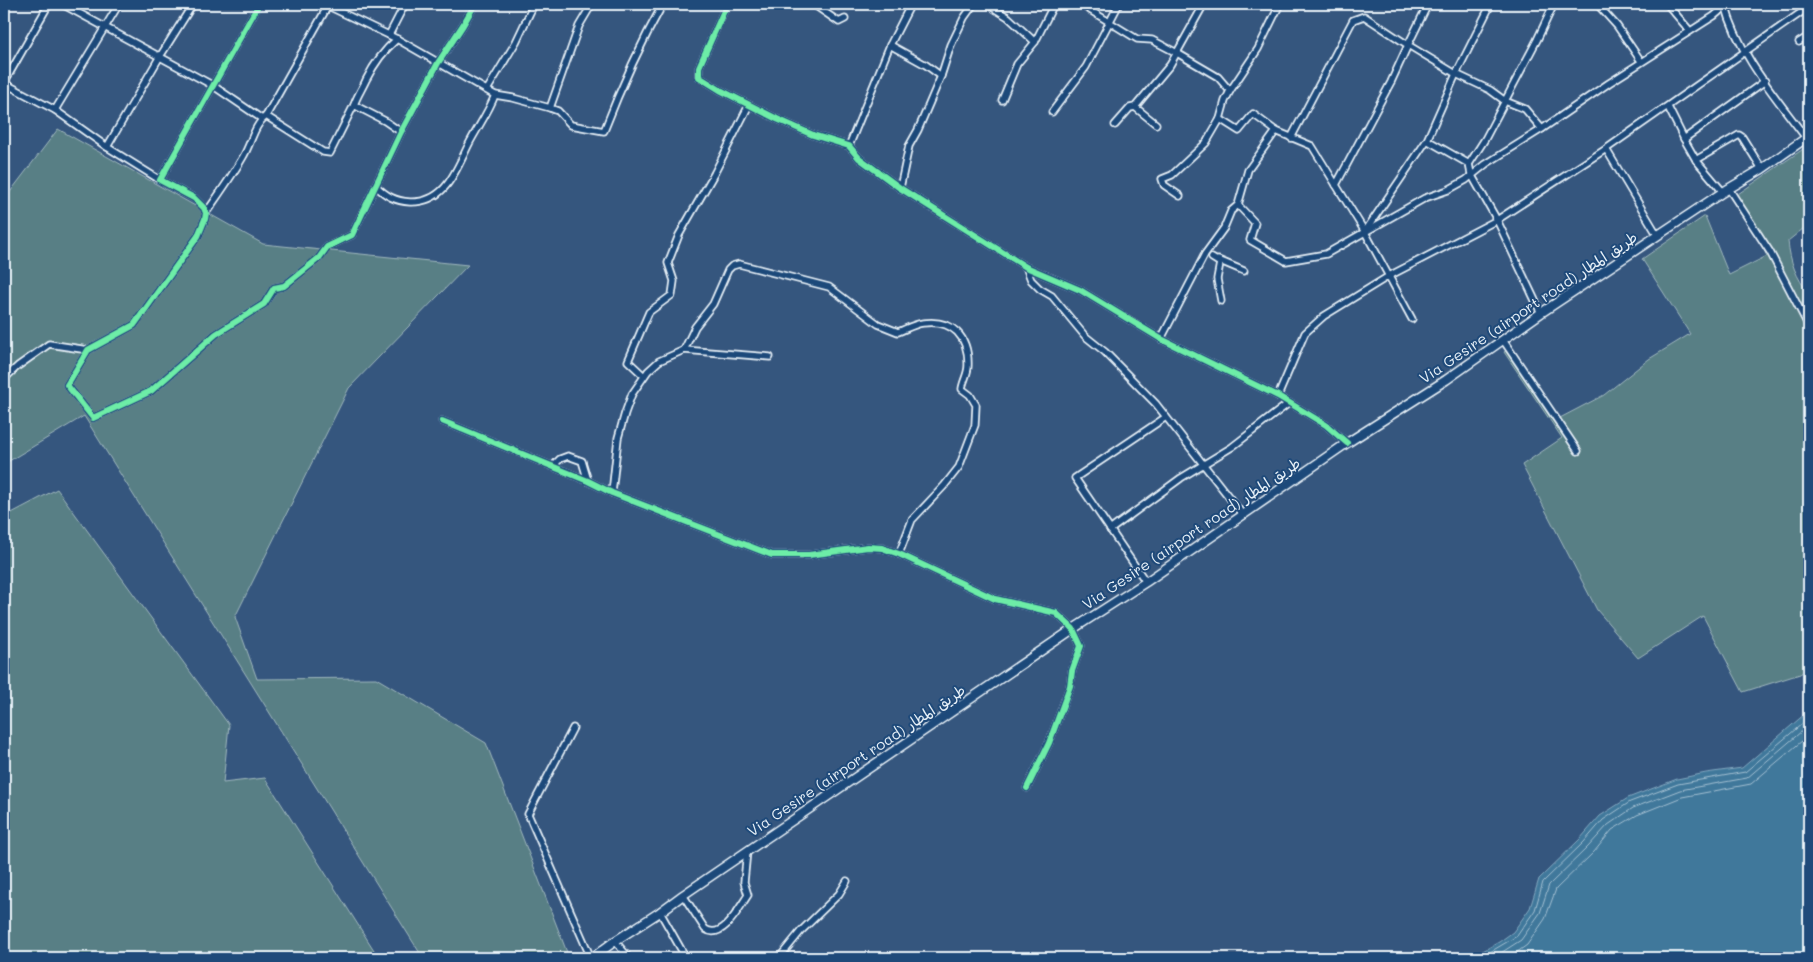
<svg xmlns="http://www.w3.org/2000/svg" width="1813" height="962" font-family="Mali,'Playpen Sans Arabic',sans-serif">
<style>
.green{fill:#597f85;stroke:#a0b8be}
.water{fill:#40789b;stroke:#83a8c0}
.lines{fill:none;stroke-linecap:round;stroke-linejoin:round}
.shore{stroke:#a5c1d3;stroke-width:1}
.street-casing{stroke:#e8f1f8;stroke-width:9}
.secondary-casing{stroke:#e8f1f8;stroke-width:11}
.street{stroke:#1f4a7a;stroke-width:5.5}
.secondary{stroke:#1f4a7a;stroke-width:8}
.cycleway-casing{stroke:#1f4a7a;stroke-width:9}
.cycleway{stroke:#6deda7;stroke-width:6}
.labels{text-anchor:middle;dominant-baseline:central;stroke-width:4;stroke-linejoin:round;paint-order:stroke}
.street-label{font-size:15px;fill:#e8f1f8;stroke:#1f4a7a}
</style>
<rect width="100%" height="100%" fill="#35567e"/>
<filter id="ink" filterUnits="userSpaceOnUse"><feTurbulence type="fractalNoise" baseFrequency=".02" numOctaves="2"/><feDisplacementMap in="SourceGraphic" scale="10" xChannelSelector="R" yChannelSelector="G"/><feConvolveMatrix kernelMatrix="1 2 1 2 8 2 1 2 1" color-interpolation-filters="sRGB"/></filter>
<g filter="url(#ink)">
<g class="green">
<path d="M58,129L263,244L468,265L349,388L235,617L257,679L376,678L486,743L568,955L563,958H423L84,416L4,464V200Z"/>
<path d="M1809,145V224L1788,241C1790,262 1796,277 1809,294V668L1800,674L1743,692L1703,616L1638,658L1597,610L1522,465L1562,438L1504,352L1511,347L1558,419L1604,395L1649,359L1690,334L1642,259L1705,216L1729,275L1767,256L1735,196Z"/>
<path d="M57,489L229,725L223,783L265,778L379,958H4V517Z"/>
</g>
<path class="water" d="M1806,713H1809V958H1470L1499,942L1513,932L1530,908L1539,879L1580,839L1600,816L1628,798L1677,779L1706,773L1742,768Z"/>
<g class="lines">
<g class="shore">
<path d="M1480,958L1517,936L1535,910L1543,882L1584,842L1603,820L1630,802L1678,784L1745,772L1809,718"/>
<path d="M1493,958L1521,940L1540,913L1549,885L1588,847L1608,825L1633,808L1680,790L1747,778L1809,725"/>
<path d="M1509,958L1527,945L1545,919L1556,889L1594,852L1612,830L1637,815L1682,797L1751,784L1809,735"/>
</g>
<defs>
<g id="street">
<path d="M62,4L212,85L262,119"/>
<path d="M259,4L160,180L194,198L204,208L206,213L205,219L198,236L134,325L88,350L67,385L93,418L151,391L216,334L264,304L274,288L284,286L319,258L327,247L352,235L401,132L438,63L463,25L475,4"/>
<path d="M324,4L397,39L495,95L513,98L550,108L558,111L571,125L604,131C621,87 640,45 663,4"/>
<path d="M727,4L699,67V77L720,90L777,119L813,135L849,146L859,158L900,188L1026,267L1080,290L1161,339L1278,396L1326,425L1347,443"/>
<path d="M813,4L839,22L845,19"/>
<path d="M987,4L1008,17L1035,42"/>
<path d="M1080,4L1137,39L1152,40L1177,53L1218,77L1230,91"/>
<path d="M1428,4L1408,45L1456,74L1490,90L1505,101L1525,109L1542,129"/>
<path d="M1597,4L1617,26L1641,61"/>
<path d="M1667,4L1690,31"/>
<path d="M1725,4C1738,54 1775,96 1806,138"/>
<path d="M389,35L405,4"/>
<path d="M1799,42L1809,36"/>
<path d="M890,45L926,65L941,76"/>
<path d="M4,83L55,110L107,147L160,180"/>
<path d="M4,83L49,4"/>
<path d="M487,90L516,42L534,4"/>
<path d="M1002,100L1017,64L1035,42L1054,4"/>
<path d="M354,105C357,96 362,89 366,80C374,64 383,51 397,39"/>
<path d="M1135,107L1156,124"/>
<path d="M1668,107L1684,139L1696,160L1723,192"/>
<path d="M550,108L579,26L592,4"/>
<path d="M55,110L119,4"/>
<path d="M1052,112L1086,67L1119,4"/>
<path d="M266,116L323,152L330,153L354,105L385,121L401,132"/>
<path d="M1220,119L1239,131L1253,114L1276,131L1312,146L1365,232L1412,319"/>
<path d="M1115,125L1130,108L1135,107L1170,65L1204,4"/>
<path d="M1291,138L1353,20L1364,16L1408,45L1391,82L1336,185"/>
<path d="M1684,139L1765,81"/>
<path d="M1427,140L1469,164"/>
<path d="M849,146L890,45L911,4"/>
<path d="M107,147L159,58L193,4"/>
<path d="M1606,149L1658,236"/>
<path d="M1696,160L1739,135L1742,137L1762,169"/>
<path d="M376,186C386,196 395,201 410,202C447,203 456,169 470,142C478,127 489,111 495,95"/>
<path d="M900,188L909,146L918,130L941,76L951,45L964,18L974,4"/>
<path d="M1729,189L1770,252L1809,327"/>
<path d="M1180,196L1164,185L1162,179L1172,175L1206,143L1220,119L1225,101L1230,91L1258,49L1280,4"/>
<path d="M1238,205L1255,223L1250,240L1286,261L1326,254L1425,198L1448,190L1466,180L1486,164L1542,129L1609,83L1714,16L1728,4"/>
<path d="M206,213C219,194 232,176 243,157C251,144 254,125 266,116L329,4"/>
<path d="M1366,230L1427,140L1456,74L1491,4"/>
<path d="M1212,258L1220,263L1217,279L1221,301"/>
<path d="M1218,260L1244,271"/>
<path d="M1026,267L1031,280L1040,289L1052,296L1085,336L1105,352L1156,404L1243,515"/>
<path d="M1541,313L1497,220L1471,174L1469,164L1485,139L1537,40L1554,4"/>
<path d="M1161,339L1205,254L1224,228L1231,211L1238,205L1248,170L1276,131"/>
<path d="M1503,340L1578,451"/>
<path d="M684,350L695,327L713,304L728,270L732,266L739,264L829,287L878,324L898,332C906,329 914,324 923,323C953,319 969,337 968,366C968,374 963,381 962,389L970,395L976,405L975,425L959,467L944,486L912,520L899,554"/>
<path d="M644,376L628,361L649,312L672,295L674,281L668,263L679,235L714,174L749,105"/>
<path d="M4,379L18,366L49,344L88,350"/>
<path d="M1278,396L1305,333L1324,316L1389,276L1497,220L1606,149L1809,7"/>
<path d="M442,421L588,481L612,493L772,555H809L868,547L882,548L899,554L995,599L1056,613L1073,629L1081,646L1072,671L1070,686L1049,743L1027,788"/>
<path d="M553,466L560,459L568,456L582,461L588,481"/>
<path d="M612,493L618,438L625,413L632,394L648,371L659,361L684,350L770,357"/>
<path d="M1110,530L1181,478L1232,447L1289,403"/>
<path d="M1146,582L1075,478L1166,417"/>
<path d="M573,728L528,814L591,958"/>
<path d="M683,895L705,929C723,941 739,908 748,895L744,882L747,851"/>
<path d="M660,912L686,958"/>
<path d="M615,941L629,958"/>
<path d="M779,958L801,931L839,894L847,881"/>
</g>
<path id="secondary" d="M592,958L615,941L660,912L683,895L1073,629L1146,582L1347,443L1446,380L1541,313L1723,192L1762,169L1809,136"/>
</defs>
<use href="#street" class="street-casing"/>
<use href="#secondary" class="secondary-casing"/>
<use href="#street" class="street"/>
<use href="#secondary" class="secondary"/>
<defs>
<g id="cycleway">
<path d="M259,4L160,180L194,198L204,208L206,213L205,219L198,236L134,325L88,350L67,385L93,418L151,391L216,334L264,304L274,288L284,286L319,258L327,247L352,235L401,132L438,63L463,25L475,4"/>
<path d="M727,4L699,67V77L720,90L777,119L813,135L849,146L859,158L900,188L1026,267L1080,290L1161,339L1278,396L1326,425L1347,443"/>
<path d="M442,421L588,481L612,493L772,555H809L868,547L882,548L899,554L995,599L1056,613L1073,629L1081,646L1072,671L1070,686L1049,743L1027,788"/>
</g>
</defs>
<use href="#cycleway" class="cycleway-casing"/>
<use href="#cycleway" class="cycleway"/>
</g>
</g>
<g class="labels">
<g class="street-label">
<text transform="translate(1528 307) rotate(-34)">Via Gesire (airport road) طريق المطار</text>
<text transform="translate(1191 533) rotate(-34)">Via Gesire (airport road) طريق المطار</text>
<text transform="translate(856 760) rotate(-34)">Via Gesire (airport road) طريق المطار</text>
</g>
</g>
<rect width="1813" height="962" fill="none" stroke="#1f4a7a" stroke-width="20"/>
<rect x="10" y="10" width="1793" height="942" fill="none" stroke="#e8f1f8" stroke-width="2" filter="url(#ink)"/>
</svg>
